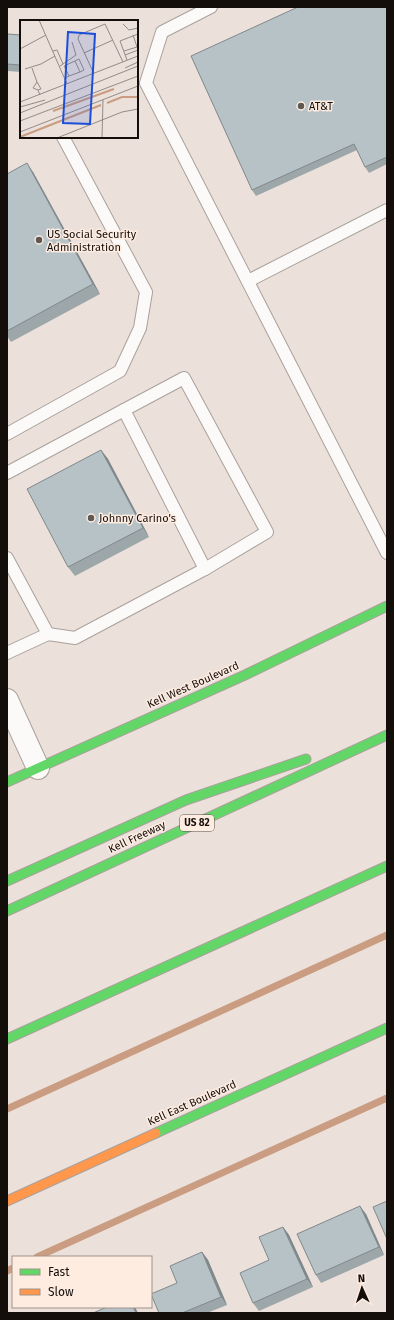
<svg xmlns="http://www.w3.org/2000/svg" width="394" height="1320" font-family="'Fira Sans',sans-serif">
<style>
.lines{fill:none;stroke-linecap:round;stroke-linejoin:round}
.stream{stroke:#ca9c81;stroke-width:7}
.lane-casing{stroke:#a9a19c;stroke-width:14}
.street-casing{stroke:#a9a19c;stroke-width:24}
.fast-casing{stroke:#a9a19c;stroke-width:11}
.slow-casing{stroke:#a9a19c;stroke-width:11}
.lane{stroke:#fcfaf9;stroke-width:12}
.street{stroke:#fcfaf9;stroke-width:22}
.fast{stroke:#63d668;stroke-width:9}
.slow{stroke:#ff974d;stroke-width:9}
.wall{fill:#9da7aa}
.shaded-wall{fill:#80888b}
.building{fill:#b7c2c6;stroke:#80888b}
.poi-dot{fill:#5f5853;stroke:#feece1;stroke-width:1.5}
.labels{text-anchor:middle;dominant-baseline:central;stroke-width:3;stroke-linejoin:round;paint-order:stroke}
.shield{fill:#feece1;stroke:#5a514b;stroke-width:1}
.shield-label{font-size:10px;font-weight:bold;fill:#140e0b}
.poi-label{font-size:11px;fill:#140e0b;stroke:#feece1;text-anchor:start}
.street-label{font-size:11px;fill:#140e0b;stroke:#feece1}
.inset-river{fill:none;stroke:#ca9c81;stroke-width:2}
.inset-road{fill:none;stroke:#958c87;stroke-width:1}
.view{fill:#1d4ed8;fill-opacity:0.15;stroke:#1d4ed8;stroke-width:2}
.inset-edge{fill:none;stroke:#140e0b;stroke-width:2}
</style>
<rect width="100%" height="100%" fill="#ebe0da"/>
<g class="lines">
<g class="stream">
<path d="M7,1109L387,935"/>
<path d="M37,1257L387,1098"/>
<path d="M7,1271L13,1268"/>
</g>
<defs>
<g id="lane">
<path d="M211,7L162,32L146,83L387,553"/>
<path d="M248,281L387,210"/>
<path d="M124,410L184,378L267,532L205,569"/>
<path d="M7,434L120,371L140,328L146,292L63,137"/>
<path d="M7,473L124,410L205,569L75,638L48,634L7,653"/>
<path d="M7,558L48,634"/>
</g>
<path id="street" d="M7,700L38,768"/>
<g id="fast">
<path d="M7,782L245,675L387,606"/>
<path d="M7,881L186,800L306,759"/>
<path d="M7,911L387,735"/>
<path d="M7,1039L387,866"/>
<path d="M156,1133L387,1028"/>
</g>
<path id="slow" d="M7,1201L156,1133"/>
</defs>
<use href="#lane" class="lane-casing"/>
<use href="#street" class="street-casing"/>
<use href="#fast" class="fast-casing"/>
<use href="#slow" class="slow-casing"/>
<use href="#lane" class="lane"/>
<use href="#street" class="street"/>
<use href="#fast" class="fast"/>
<use href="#slow" class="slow"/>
</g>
<g class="wall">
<path d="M387,7V164L369,173L365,167L357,150L256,196L252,190Z"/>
<path d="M7,34L21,35V72L7,71Z"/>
<path d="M33,172L100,294L11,342L7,336V174Z"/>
<path d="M101,450L108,459L149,537L75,576L68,567Z"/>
<path d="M366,1214L384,1255L321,1283L316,1275Z"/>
<path d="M283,1227L289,1235L313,1287L259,1311L253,1303L269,1260Z"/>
<path d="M202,1252L208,1260L227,1305L207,1313H159L177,1283Z"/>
</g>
<g class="shaded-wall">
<path d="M27,163L33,172L100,294L93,284Z"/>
<path d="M101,450L108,459L149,537L143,528Z"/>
<path d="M360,1206L366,1214L384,1255L379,1247Z"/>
<path d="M283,1227L289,1235L313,1287L307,1279Z"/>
<path d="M202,1252L208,1260L227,1305L221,1297Z"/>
<path d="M133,1307H135L138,1313H136Z"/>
</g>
<g class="building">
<path d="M298,7H387V157L365,167L354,144L252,190L191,56Z"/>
<path d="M7,34L21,35L20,65L7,64Z"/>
<path d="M27,163L93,284L7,331V174Z"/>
<path d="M101,450L143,528L68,567L27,489Z"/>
<path d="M387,1201V1239L373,1207Z"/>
<path d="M360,1206L379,1247L316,1275L297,1234Z"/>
<path d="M283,1227L307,1279L253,1303L240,1273L269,1260L259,1237Z"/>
<path d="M202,1252L221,1297L182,1313H159L151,1294L177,1283L170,1266Z"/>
<path d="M107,1307H133L136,1313H93Z"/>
</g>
<g class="poi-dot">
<circle cx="301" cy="106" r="4"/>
<circle cx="39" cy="240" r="4"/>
<circle cx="91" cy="518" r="4"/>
</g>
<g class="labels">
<rect class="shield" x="180" y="815" width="34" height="16" rx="3"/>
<g class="shield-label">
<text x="197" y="823">US 82</text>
</g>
<g class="poi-label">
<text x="309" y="106">AT&amp;T</text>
<text x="47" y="234">US Social Security<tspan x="47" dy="13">Administration</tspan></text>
<text x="99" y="518">Johnny Carino's</text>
</g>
<g class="street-label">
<text transform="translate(193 685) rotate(-24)">Kell West Boulevard</text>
<text transform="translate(137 837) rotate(-25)">Kell Freeway</text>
<text transform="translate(192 1103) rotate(-24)">Kell East Boulevard</text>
</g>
</g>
<g transform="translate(20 20)">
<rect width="118" height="118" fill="#ebe0da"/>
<path class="inset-river" d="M87,83L102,77H118M33,91L94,69M0,117L81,85"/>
<path class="inset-road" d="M19,0L47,64M103,4L109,10L118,8M0,29L26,15M33,31L37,30L43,44L40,46M104,31L117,27L113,15M64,33L93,20M105,35L118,30M107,40L100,21L118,14M55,41L59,39L64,50L60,52M43,44L56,35L52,22M12,48L17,62M105,48L118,42M5,49L21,44L35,36M74,54L58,19L59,15L85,4L103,42M45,58L49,56L44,46L55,41L60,52L49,56M18,70L21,69L17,62L13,68L18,70L20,75M0,82L118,36M0,87L25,80M0,93L118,46M0,101L118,56M0,112L118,66M37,118L102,92L118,89M82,118L83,80"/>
<path class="view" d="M48,12L75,14L70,104L43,103Z"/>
<rect width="118" height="118" class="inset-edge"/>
</g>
<rect width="394" height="1320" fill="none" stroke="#140e0b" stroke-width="16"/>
<rect x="12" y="1256" width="140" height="52" fill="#feece1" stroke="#a0938b"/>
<rect x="20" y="1269" width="20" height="6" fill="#63d668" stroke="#a0938b"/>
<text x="48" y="1276" font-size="12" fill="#140e0b">Fast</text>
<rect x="20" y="1289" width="20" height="6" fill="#ff974d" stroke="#a0938b"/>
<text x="48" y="1296" font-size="12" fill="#140e0b">Slow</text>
<g transform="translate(362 1288) rotate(357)" stroke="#feece1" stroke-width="3" paint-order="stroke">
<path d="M0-3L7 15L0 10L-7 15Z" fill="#140e0b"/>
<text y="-6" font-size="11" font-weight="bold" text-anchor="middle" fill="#140e0b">N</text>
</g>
</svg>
